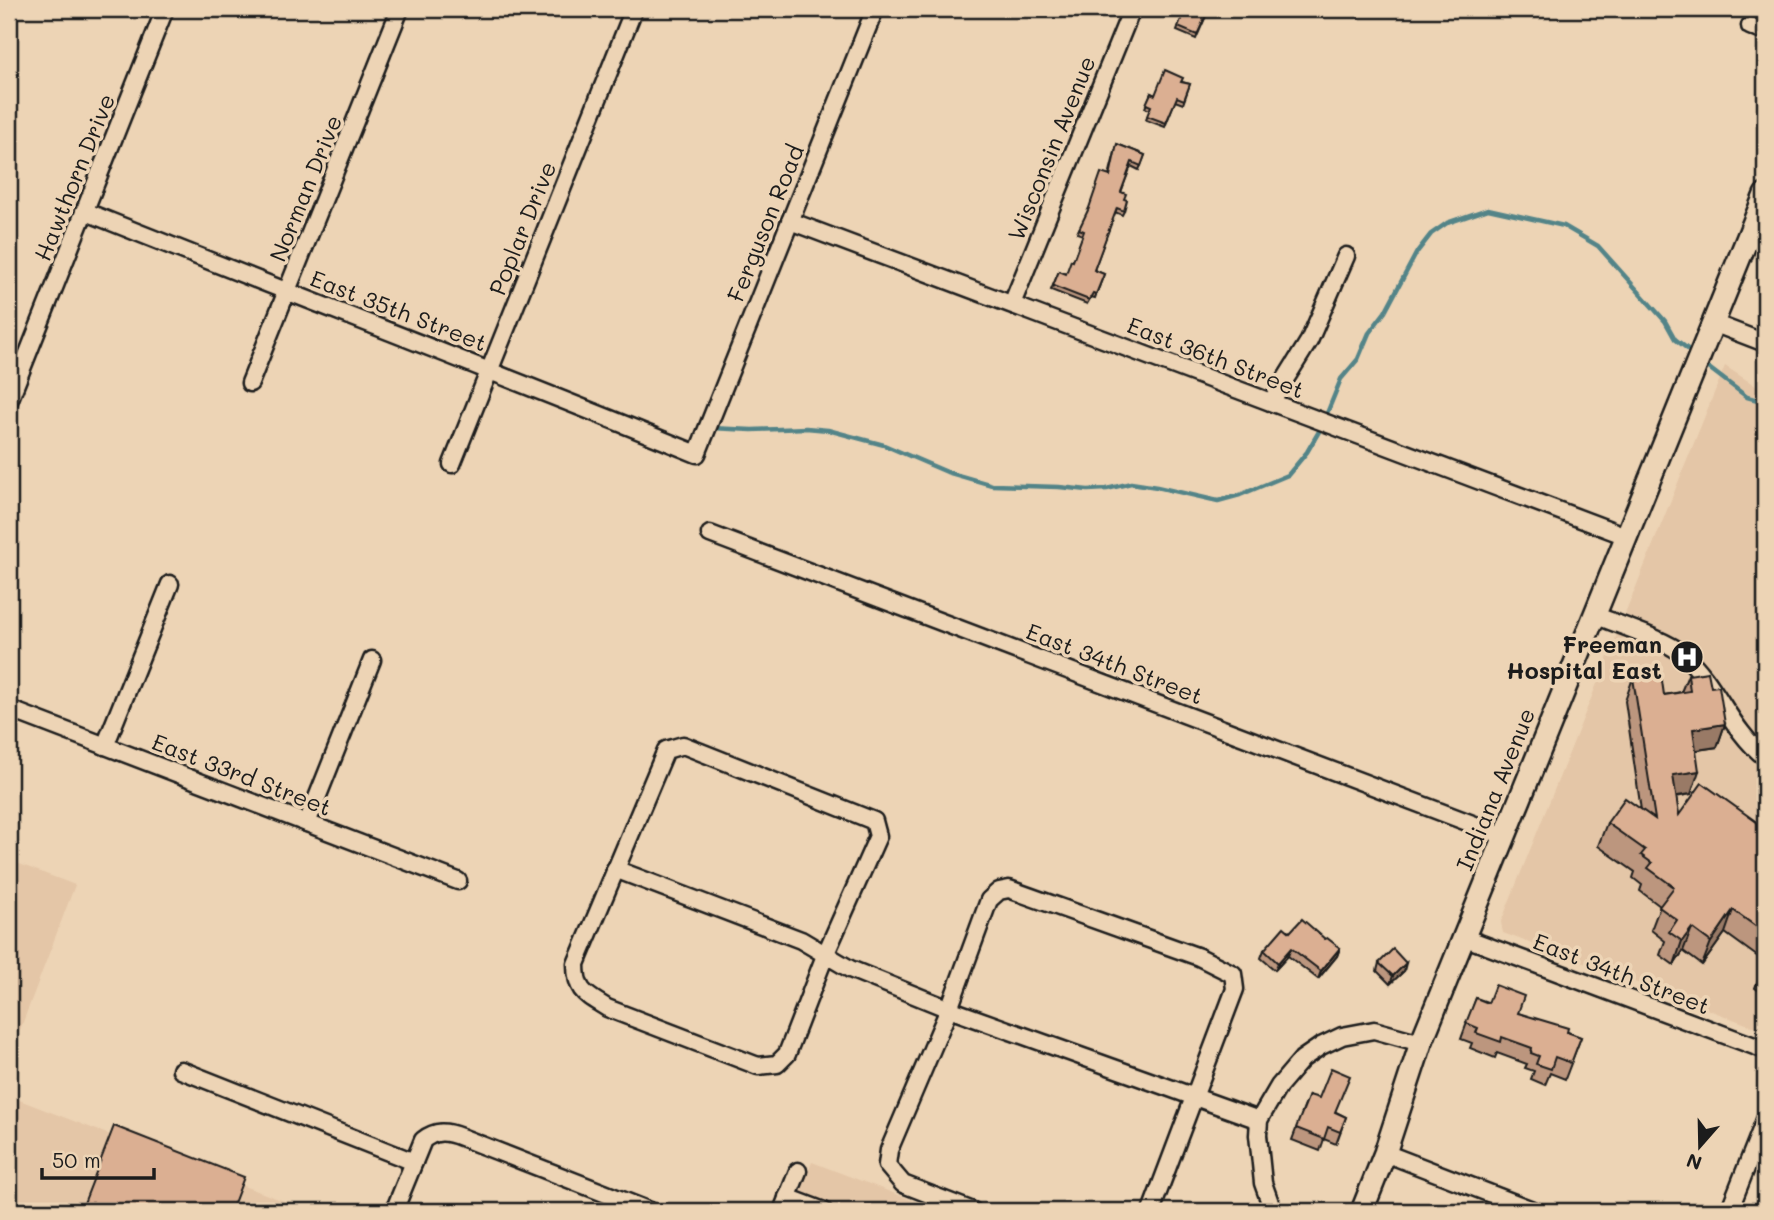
<svg xmlns="http://www.w3.org/2000/svg" width="1774" height="1220" font-family="Mali,sans-serif">
<style>
.built{fill:#e4c6a7}
.lines{fill:none;stroke-linecap:round;stroke-linejoin:round}
.stream{stroke:#538488;stroke-width:4.5}
.street-casing{stroke:#1c1c1c;stroke-width:21}
.secondary-casing{stroke:#1c1c1c;stroke-width:26}
.street{stroke:#edd4b5;stroke-width:16}
.secondary{stroke:#edd4b5;stroke-width:21}
.wall{fill:#bc967e;stroke:#1c1c1c;stroke-width:2}
.shaded-wall{fill:#997a66;stroke:#1c1c1c;stroke-width:2}
.building{fill:#dbaf92;stroke:#1c1c1c;stroke-width:2}
.labels{text-anchor:middle;dominant-baseline:central;stroke-width:7;stroke-linejoin:round;paint-order:stroke}
.street-label{font-size:23px;fill:#1c1c1c;stroke:#edd4b5}
.poi-label{font-size:23px;font-weight:bold;fill:#1c1c1c;stroke:#edd4b5;text-anchor:end}
</style>
<rect width="100%" height="100%" fill="#edd4b5"/>
<filter id="ink" filterUnits="userSpaceOnUse"><feTurbulence type="fractalNoise" baseFrequency=".0143" numOctaves="2"/><feDisplacementMap in="SourceGraphic" scale="14" xChannelSelector="R" yChannelSelector="G"/><feConvolveMatrix kernelMatrix="1 2 1 2 8 2 1 2 1" color-interpolation-filters="sRGB"/></filter>
<g filter="url(#ink)">
<g class="built">
<path d="M1725,366L1765,392V1031L1503,933L1501,922Z"/>
<path d="M9,860L75,885L9,1059Z"/>
<path d="M9,1096L159,1154L310,1211H9Z"/>
<path d="M812,1162L940,1211H793Z"/>
</g>
<g class="lines">
<g class="stream">
<path d="M1705,365L1747,397L1765,402"/>
<path d="M711,428L752,430L806,428L828,430L884,445L947,472L992,485L1059,487L1088,490L1107,489L1131,483L1157,487L1218,501L1240,495L1288,475L1307,452L1321,428L1341,379L1358,359L1369,333L1385,312L1417,252L1431,234L1447,223L1488,209L1564,226L1598,246L1665,321L1675,339L1694,354"/>
</g>
<defs>
<g id="street">
<path d="M1750,26L1765,32"/>
<path d="M84,211C288,293 494,371 697,454L875,9"/>
<path d="M790,221L1626,536"/>
<path d="M1012,304L1132,9"/>
<path d="M1713,323L1765,343"/>
<path d="M250,383L400,9"/>
<path d="M9,401L165,9"/>
<path d="M1271,402L1309,341L1346,256"/>
<path d="M452,464L634,9"/>
<path d="M710,534L1504,836"/>
<path d="M1594,615C1617,624 1667,640 1684,655C1717,684 1730,730 1765,757"/>
<path d="M9,709L458,881"/>
<path d="M683,745L874,821L878,836L826,953L787,1054L777,1064L758,1066L607,1008C585,994 576,992 576,964L666,750Z"/>
<path d="M105,746L170,584"/>
<path d="M307,823L372,660"/>
<path d="M615,869L801,940L850,969L949,1009L1259,1120"/>
<path d="M1463,937L1765,1050"/>
<path d="M181,1070L414,1162"/>
<path d="M1385,1153L1535,1211"/>
<path d="M787,1197L824,1211"/>
<path d="M394,1211L423,1140C436,1130 446,1131 461,1137L650,1211"/>
<path d="M782,1211L798,1171"/>
<path d="M973,1211L903,1184L887,1165L889,1150L949,1009L989,900L999,891L1009,889L1199,957L1233,974L1235,989L1151,1211"/>
<path d="M1273,1211L1263,1183L1258,1135L1259,1120L1279,1086L1302,1059L1321,1046L1342,1036L1374,1030L1421,1043"/>
<path d="M1729,1211L1765,1120"/>
</g>
<path id="secondary" d="M1362,1211L1385,1153L1421,1043L1765,195"/>
</defs>
<use href="#street" class="street-casing"/>
<use href="#secondary" class="secondary-casing"/>
<use href="#street" class="street"/>
<use href="#secondary" class="secondary"/>
</g>
<g class="wall">
<path d="M1180,9H1209L1196,39L1177,31L1185,10Z"/>
<path d="M1182,82L1190,84L1183,104L1175,101L1165,127L1146,120L1150,110L1145,108L1151,93L1155,95Z"/>
<path d="M1117,144L1145,155L1139,170L1131,166L1121,192L1124,199V211L1122,215L1115,212L1094,270L1104,274L1095,298L1091,297L1087,304L1051,290L1059,271L1066,274L1073,261L1083,235L1077,233L1079,229L1109,176Z"/>
<path d="M1688,675L1711,687L1725,724L1717,747L1696,750L1691,794L1676,797L1679,815L1765,828V995L1755,988L1765,962L1725,933L1702,965L1683,951L1674,965L1660,955L1665,941L1651,930L1660,906L1640,891L1642,885L1633,878L1635,872L1598,846L1607,823L1641,810L1625,701L1633,678L1664,695L1681,692Z"/>
<path d="M1290,932L1325,939L1340,948L1337,956L1318,979L1288,956L1275,970L1261,958L1264,950Z"/>
<path d="M1379,963L1404,971L1390,984L1377,971Z"/>
<path d="M1476,998L1518,1013L1581,1037L1565,1079L1550,1073L1545,1085L1531,1079L1534,1071L1525,1068L1527,1064L1497,1053L1495,1058L1470,1048L1472,1043L1461,1039Z"/>
<path d="M1309,1095L1336,1112L1346,1117L1336,1144L1324,1139L1320,1151L1292,1140Z"/>
</g>
<g class="shaded-wall">
<path d="M1725,724L1717,747L1684,752L1693,729Z"/>
<path d="M1699,771L1691,794L1664,798L1673,775Z"/>
<path d="M1733,910L1725,933L1702,965L1711,942Z"/>
<path d="M1692,928L1683,951L1674,965L1682,941Z"/>
<path d="M1291,948L1288,956L1275,970L1278,963Z"/>
<path d="M1340,948L1337,956L1318,979L1321,971Z"/>
<path d="M1406,963L1404,971L1390,984L1393,976Z"/>
</g>
<g class="building">
<path d="M1185,9H1209L1197,35L1178,27Z"/>
<path d="M1165,70L1183,78L1181,82L1190,84L1184,100L1177,97L1166,123L1147,116L1151,106L1146,104L1151,93L1155,95Z"/>
<path d="M1117,144L1145,155L1141,166L1132,162L1121,192L1126,194L1124,199L1127,200L1124,211L1117,208L1094,270L1104,274L1096,294L1093,293L1089,300L1053,286L1059,271L1066,274L1071,260L1073,261L1084,231L1079,229L1089,208L1101,173L1110,176Z"/>
<path d="M1708,672L1711,687L1719,686L1725,724L1693,729L1699,771L1673,775L1679,815L1702,783L1765,828V933L1733,910L1711,942L1692,928L1682,941L1669,932L1677,920L1659,907L1674,887L1648,868L1652,863L1641,855L1645,850L1607,823L1625,798L1655,819L1633,678L1661,674L1664,695L1690,691L1688,675Z"/>
<path d="M1302,919L1325,939L1327,938L1340,948L1321,971L1291,948L1278,963L1264,950L1284,927L1290,932Z"/>
<path d="M1393,949L1406,963L1393,976L1379,963Z"/>
<path d="M1495,985L1524,996L1518,1013L1568,1028L1567,1032L1581,1037L1571,1063L1555,1057L1551,1069L1536,1064L1539,1056L1531,1053L1532,1048L1502,1037L1501,1042L1476,1033L1478,1028L1466,1023L1476,998L1488,1003Z"/>
<path d="M1331,1068L1350,1076L1335,1112L1346,1117L1340,1132L1328,1127L1324,1139L1296,1128L1309,1095L1319,1098Z"/>
<path d="M114,1126L244,1177L231,1211H81Z"/>
</g>
</g>
<defs>
<symbol id="hospital-disc" viewBox="-11 -11 22 22"><circle r="9.5" fill="#1c1c1c" stroke="#edd4b5"/><path d="M-5-5h3v3.5h4V-5h3V5h-3V1.5h-4V5h-3Z" fill="#fff"/></symbol>
</defs>
<g fill-rule="evenodd">
<use href="#hospital-disc" x="1668" y="638" width="38" height="38"/>
</g>
<g class="labels">
<g class="street-label">
<text transform="translate(1051 148) rotate(-68)">Wisconsin Avenue</text>
<text transform="translate(74 177) rotate(-68)">Hawthorn Drive</text>
<text transform="translate(305 188) rotate(-68)">Norman Drive</text>
<text transform="translate(765 223) rotate(-68)">Ferguson Road</text>
<text transform="translate(522 228) rotate(-68)">Poplar Drive</text>
<text transform="translate(399 310) rotate(21)">East 35th Street</text>
<text transform="translate(1216 357) rotate(21)">East 36th Street</text>
<text transform="translate(1115 663) rotate(21)">East 34th Street</text>
<text transform="translate(242 774) rotate(21)">East 33rd Street</text>
<text transform="translate(1495 789) rotate(-68)">Indiana Avenue</text>
<text transform="translate(1622 973) rotate(21)">East 34th Street</text>
</g>
<g class="poi-label">
<text x="1662" y="644">Freeman<tspan x="1662" dy="26">Hospital East</tspan></text>
</g>
</g>
<rect width="1774" height="1220" fill="none" stroke="#edd4b5" stroke-width="35"/>
<rect x="18" y="18" width="1739" height="1185" fill="none" stroke="#1c1c1c" stroke-width="2.5" filter="url(#ink)"/>
<g transform="translate(1700 1146) rotate(200)" stroke="#edd4b5" stroke-width="5" paint-order="stroke">
<path d="M0-5L12 26L0 18L-12 26Z" fill="#1c1c1c"/>
<text y="-10" font-size="19" font-weight="bold" text-anchor="middle" fill="#1c1c1c">N</text>
</g>
<path d="M42 1168v10h112v-10" fill="none" stroke="#1c1c1c" stroke-width="3.5"/>
<text x="52" y="1168" font-size="21" fill="#1c1c1c" stroke="#edd4b5" stroke-width="5" paint-order="stroke">50 m</text>
</svg>
